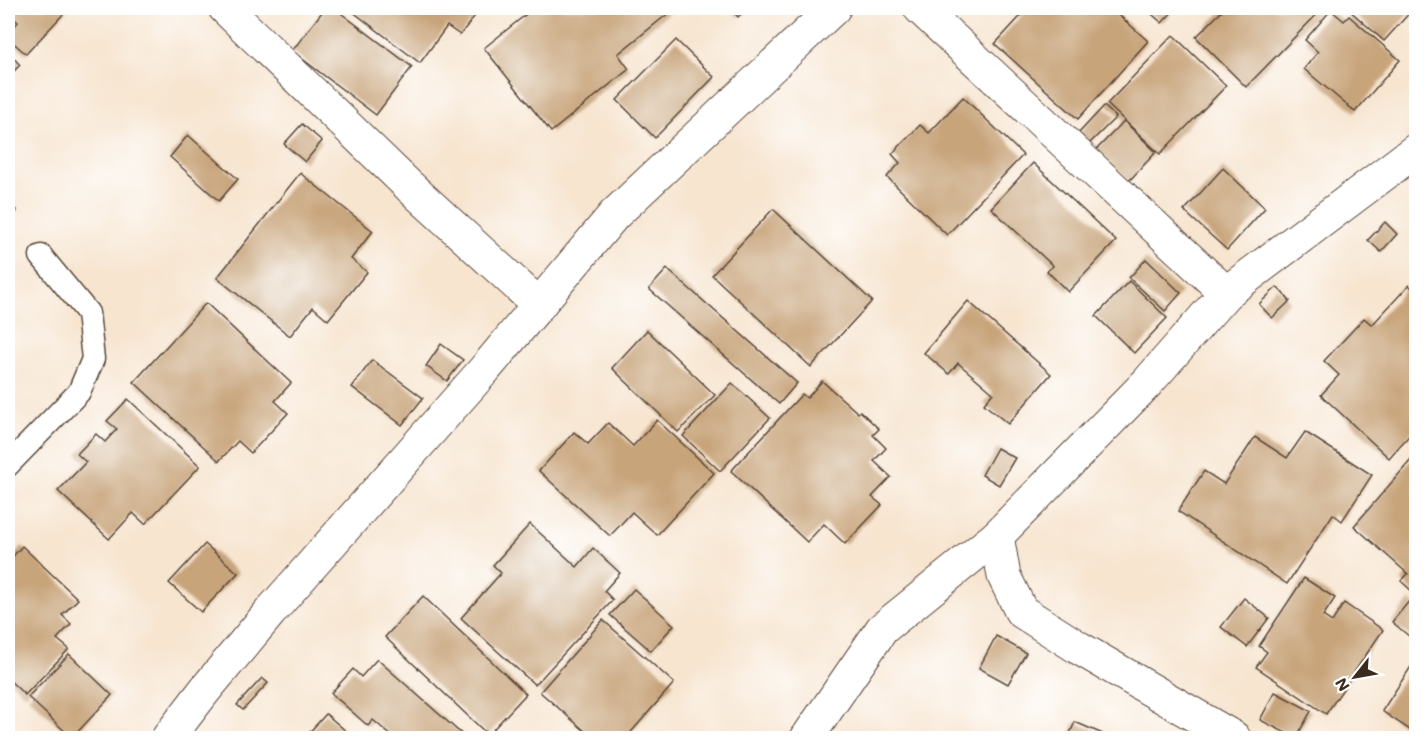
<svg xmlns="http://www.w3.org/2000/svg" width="1424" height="746" font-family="Mali,sans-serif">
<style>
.building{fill:#c8a47a}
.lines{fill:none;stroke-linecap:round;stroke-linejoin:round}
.service-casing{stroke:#574639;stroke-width:25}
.minor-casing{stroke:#574639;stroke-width:35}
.service{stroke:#fff;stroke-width:22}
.minor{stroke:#fff;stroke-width:33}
</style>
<rect width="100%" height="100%" fill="#fff"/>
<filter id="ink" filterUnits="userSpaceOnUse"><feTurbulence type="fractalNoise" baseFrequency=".0167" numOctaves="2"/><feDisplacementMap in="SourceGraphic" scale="12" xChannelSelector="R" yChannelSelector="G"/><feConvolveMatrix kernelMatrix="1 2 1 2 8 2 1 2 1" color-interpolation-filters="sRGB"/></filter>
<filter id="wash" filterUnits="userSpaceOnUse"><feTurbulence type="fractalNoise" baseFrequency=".008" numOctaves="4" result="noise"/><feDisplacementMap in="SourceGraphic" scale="24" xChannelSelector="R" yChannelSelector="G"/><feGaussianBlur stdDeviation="1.35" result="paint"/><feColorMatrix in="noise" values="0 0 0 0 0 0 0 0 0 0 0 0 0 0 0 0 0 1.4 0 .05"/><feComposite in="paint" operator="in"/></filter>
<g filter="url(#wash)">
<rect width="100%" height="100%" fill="#f7e5d0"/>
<g id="blocks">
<g class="building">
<path d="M8,8H69L26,54L8,38V34L18,22L8,13Z"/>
<path d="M325,8H334L412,67L376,115L292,51Z"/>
<path d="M348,8H481L460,35L447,26L420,63Z"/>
<path d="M534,8H675L618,54L629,69L551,132L484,48Z"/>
<path d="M730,8H748L738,17Z"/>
<path d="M1028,8H1111L1148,41L1078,119L995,44Z"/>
<path d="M1145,8H1176L1162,23Z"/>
<path d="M1225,8H1323L1246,87L1196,37Z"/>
<path d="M1347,8H1414L1384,41Z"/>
<path d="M1331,10L1344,21L1349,16L1400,60L1355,112L1304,69L1318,52L1305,40Z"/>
<path d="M1173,35L1226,86L1160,154L1107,104Z"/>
<path d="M676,40L714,77L655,138L617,100Z"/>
<path d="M8,52L20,65L8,77Z"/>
<path d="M963,97L1023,155L947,235L887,177L900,163L892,154L920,125L929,133Z"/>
<path d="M1104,106L1116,117L1088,145L1077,135Z"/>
<path d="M1124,121L1156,152L1129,181L1096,150Z"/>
<path d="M302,124L322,141L305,162L284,144Z"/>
<path d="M188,135L238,179L219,201L170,157Z"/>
<path d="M1033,163L1116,241L1068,292L1047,271L1053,266L991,208Z"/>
<path d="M1223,168L1265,208L1227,250L1184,211Z"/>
<path d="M300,173L373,231L351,259L367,272L328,320L313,307L290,336L217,278Z"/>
<path d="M8,202L17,211L8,221Z"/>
<path d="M773,209L872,301L811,367L712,275Z"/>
<path d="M1385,222L1397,234L1381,252L1368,240Z"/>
<path d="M1146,259L1181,293L1165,311L1129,278Z"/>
<path d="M667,269L797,383L779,404L649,289Z"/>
<path d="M1129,281L1167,318L1134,353L1096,316Z"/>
<path d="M1409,285L1416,292V428L1389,458L1321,395L1339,375L1324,361L1364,318L1372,325Z"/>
<path d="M1277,287L1290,301L1272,318L1259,304Z"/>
<path d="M968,301L1051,374L1008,424L984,404L993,393L958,363L949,374L924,353Z"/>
<path d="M206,303L291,383L275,401L288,413L251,453L238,441L219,461L134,382Z"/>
<path d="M647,330L715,395L678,432L612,368Z"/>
<path d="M441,344L463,360L447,381L426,366Z"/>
<path d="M372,360L423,398L402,425L352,387Z"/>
<path d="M822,381L858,413L860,411L879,429L873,435L886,448L874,461L891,477L872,497L882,505L845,544L824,524L807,542L731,471L802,394L807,398Z"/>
<path d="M732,383L770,418L720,471L683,436Z"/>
<path d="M128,399L200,466L145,524L133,513L109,539L58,491L86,462L77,454L96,434L105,442L117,429L107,421Z"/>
<path d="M657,420L714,473L657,535L632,512L610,536L539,471L574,432L588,444L608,423L633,446Z"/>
<path d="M1305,432L1372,475L1342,521L1333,514L1287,584L1178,511L1204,471L1224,484L1255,437L1287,458Z"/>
<path d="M997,448L1015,458L999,485L982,475Z"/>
<path d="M1411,460L1416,464L1415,594L1401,581L1408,574L1354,526Z"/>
<path d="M530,524L577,567L593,548L620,573L604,591L613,600L535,685L461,618L501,573L493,565Z"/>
<path d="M205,544L238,573L201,612L169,583Z"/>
<path d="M22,546L78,599L62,615L71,624L57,639L69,649L25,695L8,679V562Z"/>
<path d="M1304,578L1335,598L1323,616L1332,622L1344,603L1383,630L1326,714L1256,667L1267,652L1259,646Z"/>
<path d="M634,589L674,625L651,651L610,615Z"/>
<path d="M423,596L526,694L488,735L385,637Z"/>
<path d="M1244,598L1269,618L1247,647L1221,627Z"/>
<path d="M1410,600L1416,606V629L1410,637L1392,622Z"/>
<path d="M603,620L674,683L626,738H593L540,692Z"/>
<path d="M996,636L1026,653L1008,684L979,668Z"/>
<path d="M69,654L112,695L72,738L28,697Z"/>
<path d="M377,659L466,738H394L373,720L368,726L331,693L353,669L361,677Z"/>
<path d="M1416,659V734L1382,711Z"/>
<path d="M262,678L268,683L243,710L237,705Z"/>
<path d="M1275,692L1311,711L1296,738L1260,720Z"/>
<path d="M326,714L354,738H304Z"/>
<path d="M1075,722L1112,738H1068Z"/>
</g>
</g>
</g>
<g filter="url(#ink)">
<use href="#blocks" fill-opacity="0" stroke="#574639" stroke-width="1.5"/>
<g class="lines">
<defs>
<path id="service" d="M8,465L79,392L93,359L88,313L41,256"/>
<g id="minor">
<path d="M225,8L409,186L539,305"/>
<path d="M920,8L1226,293"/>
<path d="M997,536L1004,576L1021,611L1079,648L1234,738"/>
<path d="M168,738L205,690L271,611L485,369L614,215L834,8"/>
<path d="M807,738L882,629L997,536L1147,383L1226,293L1416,150"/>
</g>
</defs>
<use href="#service" class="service-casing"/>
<use href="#minor" class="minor-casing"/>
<use href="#service" class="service"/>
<use href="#minor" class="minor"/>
</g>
</g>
<rect width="1424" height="746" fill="none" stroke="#fff" stroke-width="30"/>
<g transform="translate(1355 677) rotate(239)" stroke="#ffffff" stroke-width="4.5" paint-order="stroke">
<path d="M0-4.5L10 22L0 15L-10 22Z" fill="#3b2a1e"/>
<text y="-9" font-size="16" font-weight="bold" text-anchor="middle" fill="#3b2a1e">N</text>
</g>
</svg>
